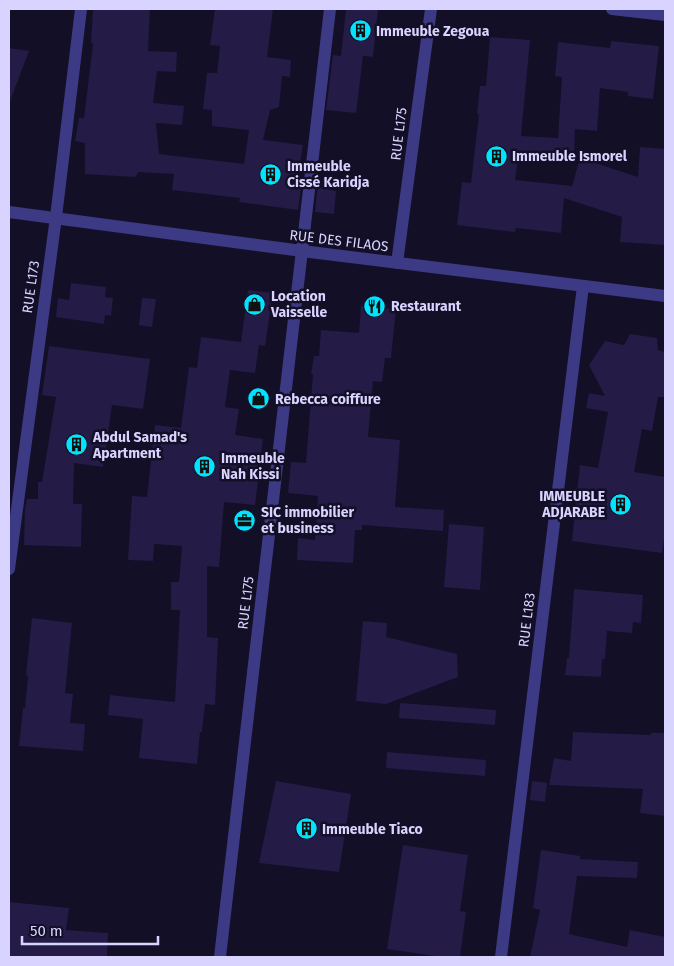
<svg xmlns="http://www.w3.org/2000/svg" width="674" height="966" font-family="'Fira Sans',sans-serif">
<style>
.building{fill:#241b47}
.lines{fill:none;stroke-linecap:round;stroke-linejoin:round}
.minor{stroke:#3d3a85;stroke-width:12}
.labels{text-anchor:middle;dominant-baseline:central;stroke-width:5;stroke-linejoin:round;paint-order:stroke}
.poi-label{font-size:14px;font-weight:bold;fill:#d9d4ff;stroke:#130f26;text-anchor:start}
.street-label{font-size:14px;fill:#d9d4ff;stroke:#130f26}
</style>
<rect width="100%" height="100%" fill="#130f26"/>
<g class="building">
<path d="M93,9H150L148,51L177,52L176,72L157,71L153,103L184,106L182,125L156,123L159,154L244,164L249,130L212,126V110L203,109L207,73H217L220,46L210,45L215,9H273L267,57L291,60L290,77L282,76L279,107L270,110L263,140L303,145L297,181H302L298,210L239,202L240,198L172,190L174,174L139,172L135,177L85,174V143L75,141L79,118H84L93,44L91,43Z"/>
<path d="M346,9H378L373,57L363,56L356,113L326,110L333,55L341,56Z"/>
<path d="M490,37L530,40L521,136L558,138L562,77L555,76L558,42L610,48L611,41L659,46L653,99L628,96V92L600,88L597,131L575,129L574,155L519,152L515,180L572,186L580,158L638,177L640,147L665,149V245L620,242L622,217L564,198L561,233L516,228L515,232L457,225L462,182L471,183L479,114H477L480,86H486Z"/>
<path d="M9,48L29,51L10,101H9Z"/>
<path d="M318,183L329,184V190L336,191L334,214L315,212Z"/>
<path d="M71,283L106,287L105,297L113,298L111,316L105,315L104,324L56,317L58,298L69,300Z"/>
<path d="M248,290L273,293L265,346L259,345L255,373L230,370L225,407L239,409L235,435L263,439L255,505L224,502L219,567L207,566V637L218,638L215,705L205,704L202,732H200L197,764L139,758L143,719L108,715L110,695L175,702L180,610H171V582H179L182,546L154,544L153,561L128,560L132,496L147,497L155,425L181,428L189,367L197,368L201,337L241,342Z"/>
<path d="M142,298L156,299L152,327L139,325Z"/>
<path d="M361,306L396,309L391,358H385L382,382L373,381L368,437L400,440L395,507L444,510L443,531L362,525V530H355L353,563L297,560L298,538L315,540L318,496L288,493L291,462L306,463L313,374H311L314,356H319L321,330L359,333Z"/>
<path d="M630,334L657,338L658,350L665,352V397H658L652,431L642,429L634,472L665,477V532L662,553L572,541L580,465L598,468L608,412L586,408L589,393L605,396L589,365L605,341L624,345Z"/>
<path d="M49,346L150,359L143,409L112,405L103,467L74,463L73,504H82L81,547L24,545L25,509L27,499H38V482H42L56,397L42,395Z"/>
<path d="M449,524L484,527L480,590L444,587Z"/>
<path d="M574,589L643,595L641,623L633,622L632,633L607,631L605,659H602L601,677L565,675L567,658H569Z"/>
<path d="M32,618L72,623L65,693L73,694L70,723L85,724L83,751L19,746L23,708H25L28,676L26,675Z"/>
<path d="M363,621L387,623L386,637L457,654L458,677L386,704L356,701Z"/>
<path d="M400,703L496,710L495,725L399,718Z"/>
<path d="M573,732L651,735V733H665V816L640,813L643,789L549,785L554,758L571,761Z"/>
<path d="M387,752L486,760L485,776L386,768Z"/>
<path d="M276,781L351,794L339,872L259,863Z"/>
<path d="M532,781L547,783L545,802L530,800Z"/>
<path d="M403,845L468,855L460,911L466,912L460,957H442L387,949Z"/>
<path d="M541,850L580,856V859L638,862L637,878L577,876L569,934L627,947L630,930L665,937V957H530L540,910L533,908Z"/>
<path d="M9,902L69,908L66,930L108,933L107,957H9Z"/>
</g>
<g class="lines">
<g class="minor">
<path d="M612,9L665,15"/>
<path d="M9,212L302,251L665,296"/>
<path d="M397,263L431,9"/>
<path d="M9,569L56,217L81,9"/>
<path d="M220,957L330,9"/>
<path d="M501,957L583,286"/>
</g>
</g>
<defs>
<symbol id="building-disc" viewBox="-11 -11 22 22"><circle r="9.5" fill="#00e5ff" stroke="#130f26"/><path d="M-4-6H4V6H1V3H-1V6H-4ZM-2.5-4.3h1.7v1.8h-1.7ZM.8-4.3h1.7v1.8H.8ZM-2.5-1h1.7V.8h-1.7ZM.8-1h1.7V.8H.8Z" fill="#111"/></symbol>
<symbol id="shop-disc" viewBox="-11 -11 22 22"><circle r="9.5" fill="#00e5ff" stroke="#130f26"/><path d="M-5-2.5h2.3a2.7 3.5 0 0 1 5.4 0H5L5.5 6h-11ZM-1.5-2.5h3a1.5 2.3 0 0 0-3 0Z" fill="#111"/></symbol>
<symbol id="restaurant-disc" viewBox="-11 -11 22 22"><circle r="9.5" fill="#00e5ff" stroke="#130f26"/><path d="M-5-6h1v4h1v-4h1v4h1v-4h1v5L-1.5 .5V6h-2V.5L-5-1ZM5-6V6H3V1.5H1.5Q1.5-4 5-6Z" fill="#111"/></symbol>
<symbol id="office-disc" viewBox="-11 -11 22 22"><circle r="9.5" fill="#00e5ff" stroke="#130f26"/><path d="M-6-3h4V-5.5h4V-3h4V5H-6ZM-1-4.5V-3h2v-1.5ZM-6 0V1H6V0Z" fill="#111"/></symbol>
</defs>
<g fill-rule="evenodd">
<use href="#building-disc" x="348" y="18" width="25" height="25"/>
<use href="#building-disc" x="484" y="144" width="25" height="25"/>
<use href="#building-disc" x="258" y="162" width="25" height="25"/>
<use href="#shop-disc" x="242" y="292" width="25" height="25"/>
<use href="#restaurant-disc" x="362" y="294" width="25" height="25"/>
<use href="#shop-disc" x="246" y="386" width="25" height="25"/>
<use href="#building-disc" x="64" y="432" width="25" height="25"/>
<use href="#building-disc" x="192" y="454" width="25" height="25"/>
<use href="#building-disc" x="608" y="492" width="25" height="25"/>
<use href="#office-disc" x="232" y="508" width="25" height="25"/>
<use href="#building-disc" x="294" y="816" width="25" height="25"/>
</g>
<g class="labels">
<g class="poi-label">
<text x="376" y="31">Immeuble Zegoua</text>
<text x="512" y="156">Immeuble Ismorel</text>
<text x="287" y="166">Immeuble<tspan x="287" dy="16">Cissé Karidja</tspan></text>
<text x="271" y="296">Location<tspan x="271" dy="16">Vaisselle</tspan></text>
<text x="391" y="306">Restaurant</text>
<text x="275" y="399">Rebecca coiffure</text>
<text x="93" y="437">Abdul Samad's<tspan x="93" dy="16">Apartment</tspan></text>
<text x="221" y="458">Immeuble<tspan x="221" dy="16">Nah Kissi</tspan></text>
<text x="605" y="496" text-anchor="end">IMMEUBLE<tspan x="605" dy="16">ADJARABE</tspan></text>
<text x="261" y="512">SIC immobilier<tspan x="261" dy="16">et business</tspan></text>
<text x="322" y="829">Immeuble Tiaco</text>
</g>
<g class="street-label">
<text transform="translate(399 134) rotate(-83)">RUE L175</text>
<text transform="translate(339 241) rotate(7)">RUE DES FILAOS</text>
<text transform="translate(31 287) rotate(-82)">RUE L173</text>
<text transform="translate(246 603) rotate(-83)">RUE L175</text>
<text transform="translate(527 620) rotate(-83)">RUE L183</text>
</g>
</g>
<rect width="674" height="966" fill="none" stroke="#d9d4ff" stroke-width="20"/>
<path d="M22 936v8h136v-8" fill="none" stroke="#d9d4ff" stroke-width="2.5"/>
<text x="30" y="936" font-size="15" fill="#d9d4ff" stroke="#130f26" stroke-width="4" paint-order="stroke">50 m</text>
</svg>
